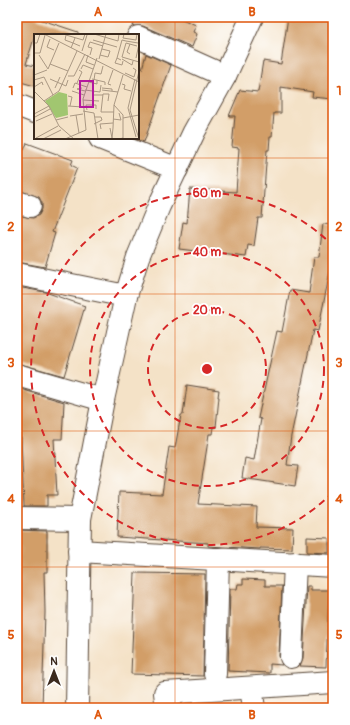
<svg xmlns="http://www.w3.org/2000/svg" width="350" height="725" font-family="Pangolin,sans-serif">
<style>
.building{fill:#d29e68}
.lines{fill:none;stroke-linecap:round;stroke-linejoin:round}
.street-casing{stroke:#574637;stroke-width:24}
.street{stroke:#fff;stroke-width:22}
.grid{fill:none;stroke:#df570d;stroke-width:1;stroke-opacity:0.55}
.ring{fill:none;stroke:#d62828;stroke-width:2;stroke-dasharray:7 5}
.inset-road{fill:none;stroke:#aa9883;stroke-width:1}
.view{fill:#b5179e;fill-opacity:0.15;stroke:#b5179e;stroke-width:2}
.inset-edge{fill:none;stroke:#3b2a1e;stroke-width:2}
.centre{fill:#d62828;stroke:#fff;stroke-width:2}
.ring-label{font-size:12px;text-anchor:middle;font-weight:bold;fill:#d62828;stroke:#fff;stroke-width:3.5;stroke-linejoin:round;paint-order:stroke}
.neatline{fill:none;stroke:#df570d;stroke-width:1.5}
.grid-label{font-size:13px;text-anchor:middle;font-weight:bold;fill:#df570d}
</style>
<rect width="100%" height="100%" fill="#fff"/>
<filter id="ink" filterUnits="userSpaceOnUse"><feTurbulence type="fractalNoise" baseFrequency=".025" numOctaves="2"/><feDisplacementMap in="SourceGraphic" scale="8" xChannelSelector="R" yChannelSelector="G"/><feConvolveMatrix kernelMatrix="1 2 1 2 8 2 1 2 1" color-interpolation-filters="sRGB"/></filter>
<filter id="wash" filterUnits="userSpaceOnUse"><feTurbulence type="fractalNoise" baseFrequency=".012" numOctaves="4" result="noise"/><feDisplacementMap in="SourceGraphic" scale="16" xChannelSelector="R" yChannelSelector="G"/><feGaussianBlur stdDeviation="0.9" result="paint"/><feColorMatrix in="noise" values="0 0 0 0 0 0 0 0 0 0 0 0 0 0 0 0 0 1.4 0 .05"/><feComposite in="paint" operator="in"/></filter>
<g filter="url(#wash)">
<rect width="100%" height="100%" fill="#f4e2c7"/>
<g id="blocks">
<g class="building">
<path d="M17,17H33L78,32V35H35L26,64L35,66V86L17,81Z"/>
<path d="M137,17H177L196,25L193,32L197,34L192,47L143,26H133Z"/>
<path d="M288,17H333V99L312,97L313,92L281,87V113H274L272,137H270L269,150H267L262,218H258L254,246L248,245L246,257L179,249L183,222L187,223L190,189L236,192L239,148L232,147L235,116H229L240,90L258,92L263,61L281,64Z"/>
<path d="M146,54L171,65L144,142L138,140V68L142,69Z"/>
<path d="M27,143L73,160L71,165L77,168L52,232L55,233L45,267L17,262V215L33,218L39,215L42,209V203L39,197L17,190V158L21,148L24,150Z"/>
<path d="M323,224L333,225V272L330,271L318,331L313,330L291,436L287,465L298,466L295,486L242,478L245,458L254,460L261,419L258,418L277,331L282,332L290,290L309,293L314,257H319Z"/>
<path d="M17,287L45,292L85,306L64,376L17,363Z"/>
<path d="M187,385L219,390L218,397H219L216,427H213L212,434H209L198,504L257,507L256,527L293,528L292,549L260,548V549L208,546V543L117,537L119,492L162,494L169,447L175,448L181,415H183Z"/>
<path d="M17,388L64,402L62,439H54L57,495H47V506H24L21,437H17Z"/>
<path d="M17,530L47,531V572H44L45,612L42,708H17Z"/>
<path d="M307,537L329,538V553L307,552Z"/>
<path d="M135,573L205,574L203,676L131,674Z"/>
<path d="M243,579L265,580V586H282L279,656L282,665L270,664V673L228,671L230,589H237L238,584H243Z"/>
<path d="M307,586H311V590H329L326,667L300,666L303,658Z"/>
</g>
</g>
</g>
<g filter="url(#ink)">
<use href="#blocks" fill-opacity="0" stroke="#574637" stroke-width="1"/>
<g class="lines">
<defs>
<g id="street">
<path d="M138,37L225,76"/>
<path d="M17,105L35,112"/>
<path d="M100,138L177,169"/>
<path d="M17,202L30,206"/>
<path d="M17,274L126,296"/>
<path d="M17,375L103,400"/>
<path d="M17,518L80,519"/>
<path d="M79,551L333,566"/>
<path d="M291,657L295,563"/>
<path d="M215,674L218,559"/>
<path d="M251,688L254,708"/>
<path d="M77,708L80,519L103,400L126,296L138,257L159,206L194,132L225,76L252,17"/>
<path d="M167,708L165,693L333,682"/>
</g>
</defs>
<use href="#street" class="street-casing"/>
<use href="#street" class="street"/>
</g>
</g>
<path class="grid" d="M175,17V708M17,158H333M17,294H333M17,431H333M17,567H333"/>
<g class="ring">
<circle cx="207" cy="369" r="59"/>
<circle cx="207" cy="369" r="117"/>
<path d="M333 492A176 176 0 1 1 333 246"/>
</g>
<g transform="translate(34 34)">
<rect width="105" height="105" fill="#f4e2c7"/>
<path d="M25,58L33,60L34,81L22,84L11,67Z" fill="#a1c670"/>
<path class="inset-road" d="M10,0L105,48M60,0L84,7L85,0M90,0L89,4L102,6L103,0M41,4L39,9L46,12M16,5L13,13L20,16M59,6L83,13M92,7L104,9M0,9H3L6,0M96,10L93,18L96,20M103,12L92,9L88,23L105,28M37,14L39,9L31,6L32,1L49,6L51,0M48,17L53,1M0,19H6L11,1M5,21L14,35L25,9M54,21L52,28L60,31M56,21L58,14L54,13L56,8L69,12M66,21L74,23L76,17L68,15M83,24L81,29L88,31L89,27M102,24L105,10M65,25L72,0M88,25L98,31L99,27M87,26L83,24L88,6L92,7M16,30L34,37M47,35L49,31L59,35M91,39L100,43L102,36L99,34M0,41L13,36M34,42H40L51,20M16,45L32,52L34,46M58,45L71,48V51M101,45L94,74L102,103M0,46L10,43L19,61M60,46L61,39L67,40L69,32M55,48L63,50V46M43,49L48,38L45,36M88,50L91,51L90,55L97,57M77,51L74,50L79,36M0,53L8,48L9,51M21,54L26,43M39,54L41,49L53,53M48,54L43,55L51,57M68,54L78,55V57M51,56L66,58L67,51M68,56L84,58M0,57L15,72L25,92L40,105M38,57L50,61M60,57L59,61H69M34,62L38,63L36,72M49,66L65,67M10,67L25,57L43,17M74,67L75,60H69L67,78H80M34,72L49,73M53,76L52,71H62V75M49,77L60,79L64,105M0,80L15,72M42,81L45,99M36,82L49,80M1,83L16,75M89,84L105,81M79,85L87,86L85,79M22,86L34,83M2,87L18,80M60,90L68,86L67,83H61M76,94L78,104L79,94M79,94L80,71M67,95L66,90L79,89M2,104L24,92M9,105L27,96M31,105L52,96L49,65L63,24M85,105L89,104V81L80,71L89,41M105,105L96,76L105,37"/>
<path class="view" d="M46,47H59V73H46Z"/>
<rect width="105" height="105" class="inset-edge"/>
</g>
<circle cx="207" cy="369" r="6" class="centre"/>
<g class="ring-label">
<text x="207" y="197">60 m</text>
<text x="207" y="256">40 m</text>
<text x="207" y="314">20 m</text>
</g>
<rect width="350" height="725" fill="none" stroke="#fff" stroke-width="44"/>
<g transform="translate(54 671)" stroke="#ffffff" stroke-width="3" paint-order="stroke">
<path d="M0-3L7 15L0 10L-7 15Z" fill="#3b2a1e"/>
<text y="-6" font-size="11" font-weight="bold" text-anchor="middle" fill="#3b2a1e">N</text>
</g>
<rect x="22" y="22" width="306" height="681" class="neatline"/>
<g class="grid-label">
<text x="98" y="16">A</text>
<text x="252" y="16">B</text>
<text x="11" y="95">1</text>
<text x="339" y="95">1</text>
<text x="11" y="231">2</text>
<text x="339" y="231">2</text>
<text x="11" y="367">3</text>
<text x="339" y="367">3</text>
<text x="11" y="503">4</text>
<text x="339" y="503">4</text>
<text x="11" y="639">5</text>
<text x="339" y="639">5</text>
<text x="98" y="719">A</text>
<text x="252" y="719">B</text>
</g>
</svg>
